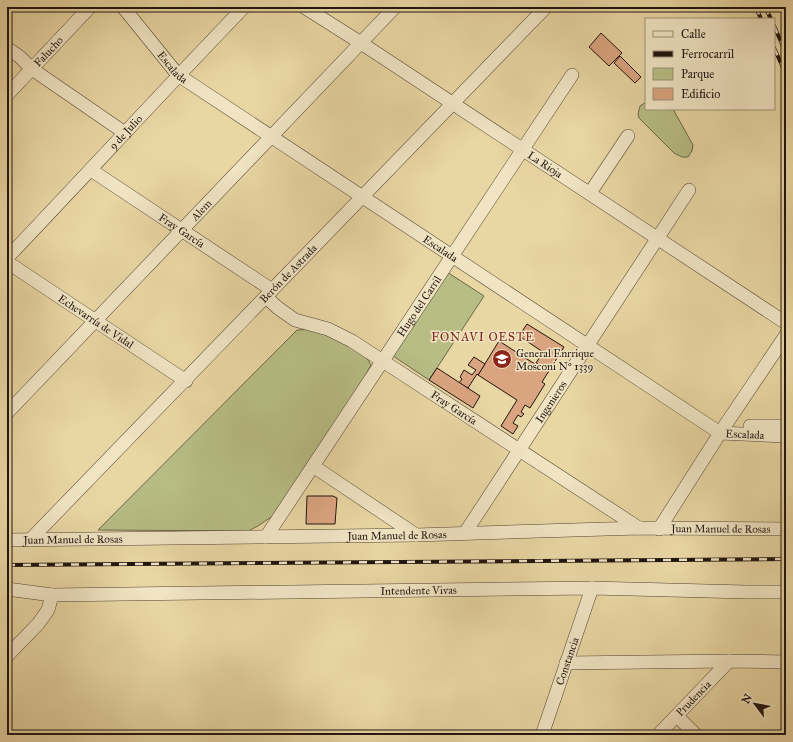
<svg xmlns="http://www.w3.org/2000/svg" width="793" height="742" font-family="'IM FELL Great Primer',serif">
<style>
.green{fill:#b7bd85;stroke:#6c684a}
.building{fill:#daa480;stroke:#201410}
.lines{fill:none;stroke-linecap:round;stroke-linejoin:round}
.minor-casing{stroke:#524435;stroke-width:14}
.minor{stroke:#f0e4c3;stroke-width:13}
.rail-casing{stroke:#201410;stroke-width:4}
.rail{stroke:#f0e4c3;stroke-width:2.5;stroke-dasharray:8;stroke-linecap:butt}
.labels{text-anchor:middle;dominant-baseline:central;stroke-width:3;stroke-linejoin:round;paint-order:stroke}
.street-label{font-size:11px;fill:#201410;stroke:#f0e4c3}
.poi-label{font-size:11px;fill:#201410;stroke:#f0e4c3;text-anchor:start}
.neighbourhood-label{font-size:12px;letter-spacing:1px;fill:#7a1f14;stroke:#f0e4c3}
</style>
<rect width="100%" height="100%" fill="#e8d6a3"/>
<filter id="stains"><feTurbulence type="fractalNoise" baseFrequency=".005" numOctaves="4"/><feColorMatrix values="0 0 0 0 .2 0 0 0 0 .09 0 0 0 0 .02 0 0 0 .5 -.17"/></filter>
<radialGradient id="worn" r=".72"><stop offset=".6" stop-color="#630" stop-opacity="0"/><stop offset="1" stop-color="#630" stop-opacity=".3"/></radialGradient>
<g class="green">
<path d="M646,102V109H673L693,145L692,151L688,157H682L674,153L639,118L638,114L640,106Z"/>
<path d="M447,272L484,296L429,380L393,356Z"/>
<path d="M315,329L331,334L366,357L371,365L363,380L274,515L258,526L248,531L98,530L297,330Z"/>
</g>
<g class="building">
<path d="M601,33L622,53L609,66L589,47Z"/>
<path d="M620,56L641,77L635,83L614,63Z"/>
<path d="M527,324L564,347L542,382L545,384L530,408L525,405L521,412L524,414L521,417L518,415L513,423L518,426L513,434L501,426L517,400L478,375L499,341L538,366V364L536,363L543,352L519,336Z"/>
<path d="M474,357L485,364L478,375L477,374L468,388L459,383L462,379L460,377L464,370L472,375L476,370L468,365Z"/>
<path d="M437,368L480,396L473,408L429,380Z"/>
<path d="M307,496H333L337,498L335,524H306Z"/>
</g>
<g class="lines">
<defs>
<g id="minor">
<path id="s1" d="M123,7L178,75L720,433L786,436"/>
<path id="s2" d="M304,7L361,43L786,323"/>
<path d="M7,48L20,57L32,69L125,133"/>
<path id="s3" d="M7,95L90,7"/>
<path id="s4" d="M91,170L272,290"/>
<path d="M590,193L628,136"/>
<path id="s5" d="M7,258C86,175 164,90 244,7"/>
<path id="s6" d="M7,262L186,381"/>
<path id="s7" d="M266,297L278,308L295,320L328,329L352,341L639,528"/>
<path id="s8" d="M7,413L395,7"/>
<path d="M750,426H786"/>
<path d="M313,466L416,535"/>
<path d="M659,529L720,433L786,335"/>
<path id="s9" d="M465,533L689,190"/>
<path id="s10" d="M266,537L572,75"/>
<path id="s11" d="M7,540L416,535L639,528L786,529"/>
<path id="s12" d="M30,540L546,7"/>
<path id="s13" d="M7,589L52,595L592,588L746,592H786"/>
<path d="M7,656L38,624L48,610L52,595"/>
<path d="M566,663L729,661L786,662"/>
<path d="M677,716L696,735"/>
<path id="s14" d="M542,735L592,588"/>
<path id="s15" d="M658,735L729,661"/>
</g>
</defs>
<use href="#minor" class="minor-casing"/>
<use href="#minor" class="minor"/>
<defs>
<g id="rail">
<path d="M756,7L761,19"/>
<path d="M765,7L771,19"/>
<path d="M774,26L786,53"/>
<path d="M774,48L786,74"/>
<path d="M7,565L786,559"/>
</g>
</defs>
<use href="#rail" class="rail-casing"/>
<use href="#rail" class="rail"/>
</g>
<defs>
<symbol id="school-disc" viewBox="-11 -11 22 22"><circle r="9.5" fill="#8f2418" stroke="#f0e4c3"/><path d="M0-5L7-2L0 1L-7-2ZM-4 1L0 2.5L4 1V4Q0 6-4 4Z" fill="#fff"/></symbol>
</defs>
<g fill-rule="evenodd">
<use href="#school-disc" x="491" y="348" width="22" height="22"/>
</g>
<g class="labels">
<g class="street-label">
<text stroke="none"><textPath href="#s3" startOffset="60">Falucho</textPath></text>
<text stroke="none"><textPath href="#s1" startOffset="78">Escalada</textPath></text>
<text stroke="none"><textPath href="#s5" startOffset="173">9 de Julio</textPath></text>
<text stroke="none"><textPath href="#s2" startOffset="288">La Rioja</textPath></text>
<text stroke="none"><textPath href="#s8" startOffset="281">Alem</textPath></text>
<text stroke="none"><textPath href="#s4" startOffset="109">Fray García</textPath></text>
<text stroke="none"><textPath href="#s1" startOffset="402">Escalada</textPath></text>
<text stroke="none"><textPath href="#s12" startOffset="371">Berón de Astrada</textPath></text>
<text stroke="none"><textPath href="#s10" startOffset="277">Hugo del Carril</textPath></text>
<text stroke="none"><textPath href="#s6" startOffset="107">Echevarría de Vidal</textPath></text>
<text stroke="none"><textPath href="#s9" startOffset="157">Ingenieros</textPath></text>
<text stroke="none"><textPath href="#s7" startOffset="220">Fray García</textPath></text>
<text stroke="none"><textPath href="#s1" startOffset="762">Escalada</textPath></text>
<text stroke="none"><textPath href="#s11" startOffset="714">Juan Manuel de Rosas</textPath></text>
<text stroke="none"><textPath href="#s11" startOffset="390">Juan Manuel de Rosas</textPath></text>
<text stroke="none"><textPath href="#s11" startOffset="66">Juan Manuel de Rosas</textPath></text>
<text stroke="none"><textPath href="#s13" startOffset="412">Intendente Vivas</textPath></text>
<text stroke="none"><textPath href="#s14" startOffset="78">Constancia</textPath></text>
<text stroke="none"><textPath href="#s15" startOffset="51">Prudencia</textPath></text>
</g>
<g class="poi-label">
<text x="516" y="353">General Enrrique<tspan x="516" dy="13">Mosconi Nº 1339</tspan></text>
</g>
<g class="neighbourhood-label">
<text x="483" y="337">FONAVI OESTE</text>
</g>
</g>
<rect width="793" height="742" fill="none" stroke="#e8d6a3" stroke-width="24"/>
<rect x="8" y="8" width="777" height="726" fill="none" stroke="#201410" stroke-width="2"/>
<rect x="12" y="12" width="769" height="718" fill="none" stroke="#201410"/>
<rect x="645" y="18" width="130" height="92" fill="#f0e4c3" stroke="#9d917b"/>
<rect x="653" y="31" width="20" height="6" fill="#f0e4c3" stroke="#9d917b"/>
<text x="681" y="38" font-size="12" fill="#201410">Calle</text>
<rect x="653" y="51" width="20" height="6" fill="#201410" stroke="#9d917b"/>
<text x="681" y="58" font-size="12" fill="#201410">Ferrocarril</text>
<rect x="653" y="68" width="20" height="12" fill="#b7bd85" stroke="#9d917b"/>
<text x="681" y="78" font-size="12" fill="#201410">Parque</text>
<rect x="653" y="88" width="20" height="12" fill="#daa480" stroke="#9d917b"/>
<text x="681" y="98" font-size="12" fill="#201410">Edificio</text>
<g transform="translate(755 704) rotate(302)" stroke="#f0e4c3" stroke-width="3" paint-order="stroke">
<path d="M0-3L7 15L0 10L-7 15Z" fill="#201410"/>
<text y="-6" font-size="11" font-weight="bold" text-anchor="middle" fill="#201410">N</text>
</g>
<rect width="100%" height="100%" filter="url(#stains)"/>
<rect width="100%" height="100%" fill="url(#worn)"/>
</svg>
